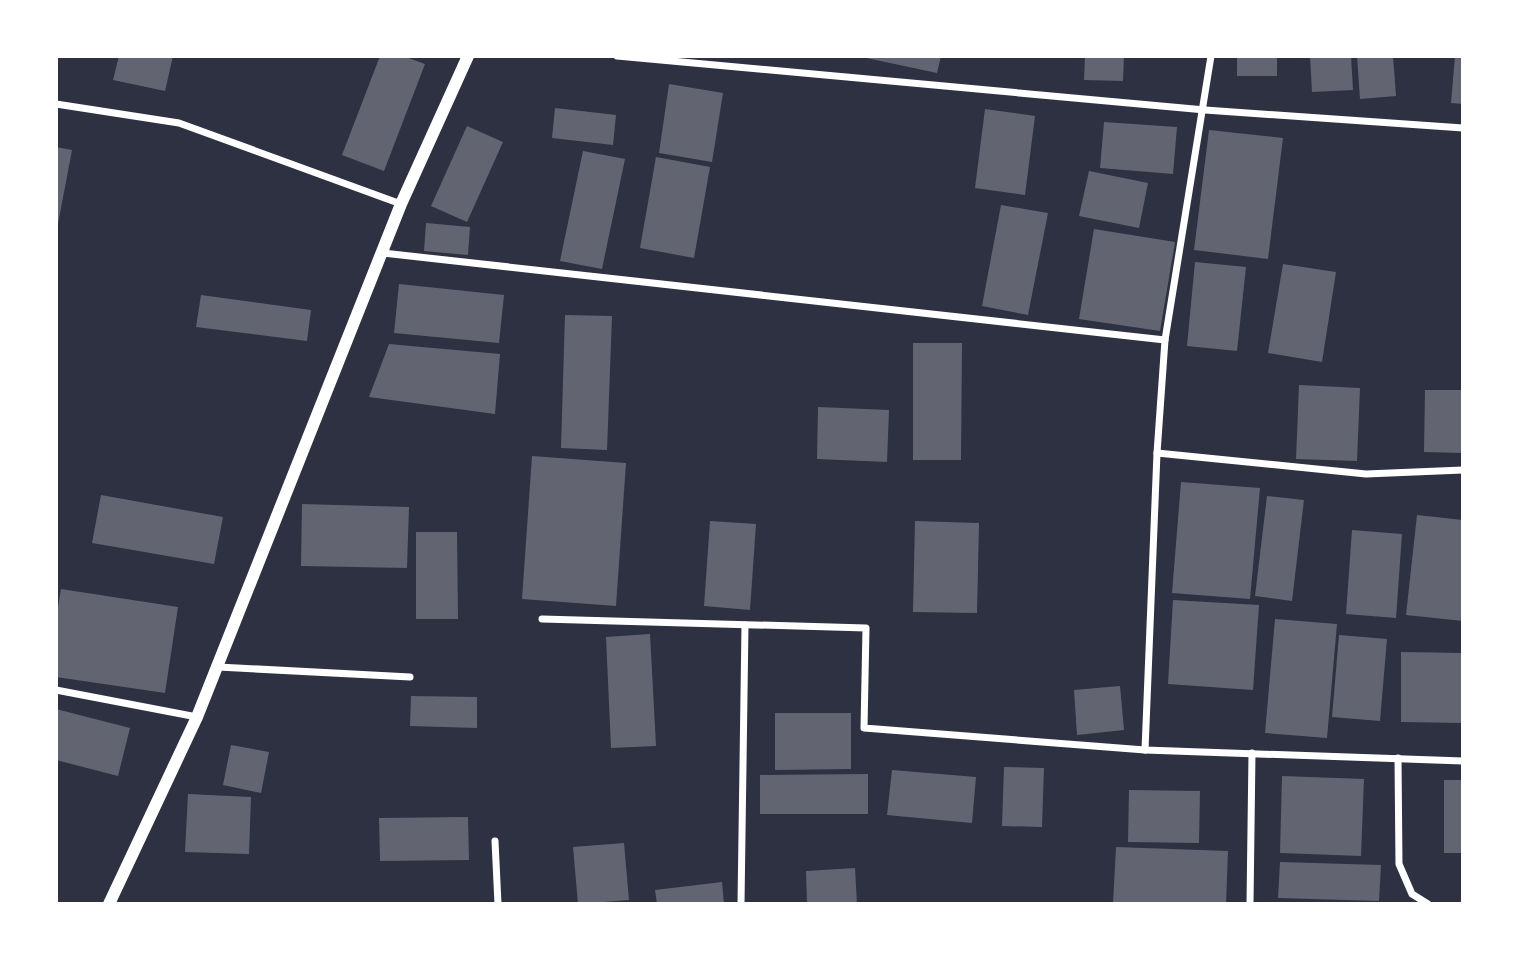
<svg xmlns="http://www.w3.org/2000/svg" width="1519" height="960" font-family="Cabin,sans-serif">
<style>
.building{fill:#626471}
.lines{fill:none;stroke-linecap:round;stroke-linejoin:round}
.minor{stroke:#fff;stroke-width:7}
.tertiary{stroke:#fff;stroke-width:12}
</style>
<rect width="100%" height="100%" fill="#2d3142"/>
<g class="building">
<path d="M119,56H173L165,91L113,80Z"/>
<path d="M380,56H403L425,64L384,171L342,155Z"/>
<path d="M857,56H941L937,73Z"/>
<path d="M1085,56H1124L1123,81L1084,80Z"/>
<rect x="1237" y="56" width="40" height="20"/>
<path d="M1310,56H1351L1353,90L1312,92Z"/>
<path d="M1357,56H1393L1396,96L1360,99Z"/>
<path d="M1455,56H1463V104L1451,103Z"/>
<path d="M669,84L723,93L712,162L659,153Z"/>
<path d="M555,108L616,115L613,145L552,138Z"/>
<path d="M985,109L1035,116L1025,195L975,188Z"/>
<path d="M1104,122L1177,127L1173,174L1100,168Z"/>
<path d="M467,126L503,142L467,222L431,206Z"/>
<path d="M1209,130L1283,138L1268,259L1194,250Z"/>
<path d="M56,147L72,150L57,229H56Z"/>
<path d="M583,151L625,159L602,269L560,261Z"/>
<path d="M656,157L710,167L694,258L640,248Z"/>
<path d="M1089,171L1148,183L1139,228L1079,216Z"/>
<path d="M1001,205L1048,213L1028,315L982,306Z"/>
<path d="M426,223L470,227L468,255L424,251Z"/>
<path d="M1094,229L1175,242L1160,331L1079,319Z"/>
<path d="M1195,262L1246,267L1237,351L1187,346Z"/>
<path d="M1283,264L1336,272L1322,362L1268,353Z"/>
<path d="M399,284L504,295L499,343L394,333Z"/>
<path d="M201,295L311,310L307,341L196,327Z"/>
<path d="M565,315L612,316L607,450L561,448Z"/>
<path d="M913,343H962L961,460H913Z"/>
<path d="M389,344L500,354L495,414L369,397Z"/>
<path d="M1299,385L1360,388L1357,461L1296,459Z"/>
<path d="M1425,390H1463V453L1424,452Z"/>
<path d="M818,407L889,410L887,462L817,459Z"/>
<path d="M532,456L626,463L616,606L522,599Z"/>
<path d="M1181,482L1260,488L1250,599L1172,593Z"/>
<path d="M101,495L223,517L214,564L92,543Z"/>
<path d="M1267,496L1304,500L1292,601L1255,596Z"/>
<path d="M302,504L409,507L407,568L301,566Z"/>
<path d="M1417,515L1463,520V621L1406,615Z"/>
<path d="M710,521L756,524L750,610L704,606Z"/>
<path d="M915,521L979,523L977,613L913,612Z"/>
<path d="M1352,530L1402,534L1396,618L1346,614Z"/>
<path d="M416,532H457L458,619H416Z"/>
<path d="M61,589L178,607L165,693L56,677V619Z"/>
<path d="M1173,600L1259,605L1253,690L1168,684Z"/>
<path d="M1275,619L1337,624L1327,738L1265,733Z"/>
<path d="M650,634L656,746L611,748L606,637Z"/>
<path d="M1339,635L1387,639L1380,721L1332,717Z"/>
<path d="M1401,652L1463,653V723L1401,722Z"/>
<path d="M1120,686L1124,730L1077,735L1074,690Z"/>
<path d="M411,696L477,697V728L410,726Z"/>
<path d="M56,709L130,728L118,776L56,760Z"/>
<path d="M775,713H851V769L775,770Z"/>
<path d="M231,745L269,752L261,793L223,785Z"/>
<path d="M1004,767L1044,768L1042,827L1002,826Z"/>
<path d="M892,770L976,777L972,823L887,815Z"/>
<path d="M868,774V814H760V775Z"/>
<path d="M1282,776L1364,779L1361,856L1280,853Z"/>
<rect x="1444" y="780" width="19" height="73"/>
<path d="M1129,790L1200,791L1199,843L1128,842Z"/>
<path d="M188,794L251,797L249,854L185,852Z"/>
<path d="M468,817L469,860L380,861L379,818Z"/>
<path d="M624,843L629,900L578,904L573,847Z"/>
<path d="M1116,847L1228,851L1226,904H1113Z"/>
<path d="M1280,862L1381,865L1379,901L1278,898Z"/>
<path d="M855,868L857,904H807L806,871Z"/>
<path d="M722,882L724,904H657L655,890Z"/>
</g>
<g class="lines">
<g class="minor">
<path d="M617,56L1205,110L1463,128"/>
<path d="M56,104L179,123L401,204"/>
<path d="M383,253L1165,340"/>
<path d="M1157,453L1366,474L1463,470"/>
<path d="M542,619L866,628L864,728L1145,750L1463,761"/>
<path d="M218,667L410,677"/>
<path d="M56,690L197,717"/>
<path d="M1145,750L1157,453L1165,340L1211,56"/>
<path d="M1398,758L1399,864L1412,894L1428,904"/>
<path d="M495,841L498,904"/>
<path d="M741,904L745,625"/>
<path d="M1250,904L1252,753"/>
</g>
<path class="tertiary" d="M109,904L197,717L401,204L468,56"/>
</g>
<rect width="1519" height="960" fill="none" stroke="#ffffff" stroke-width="116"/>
</svg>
